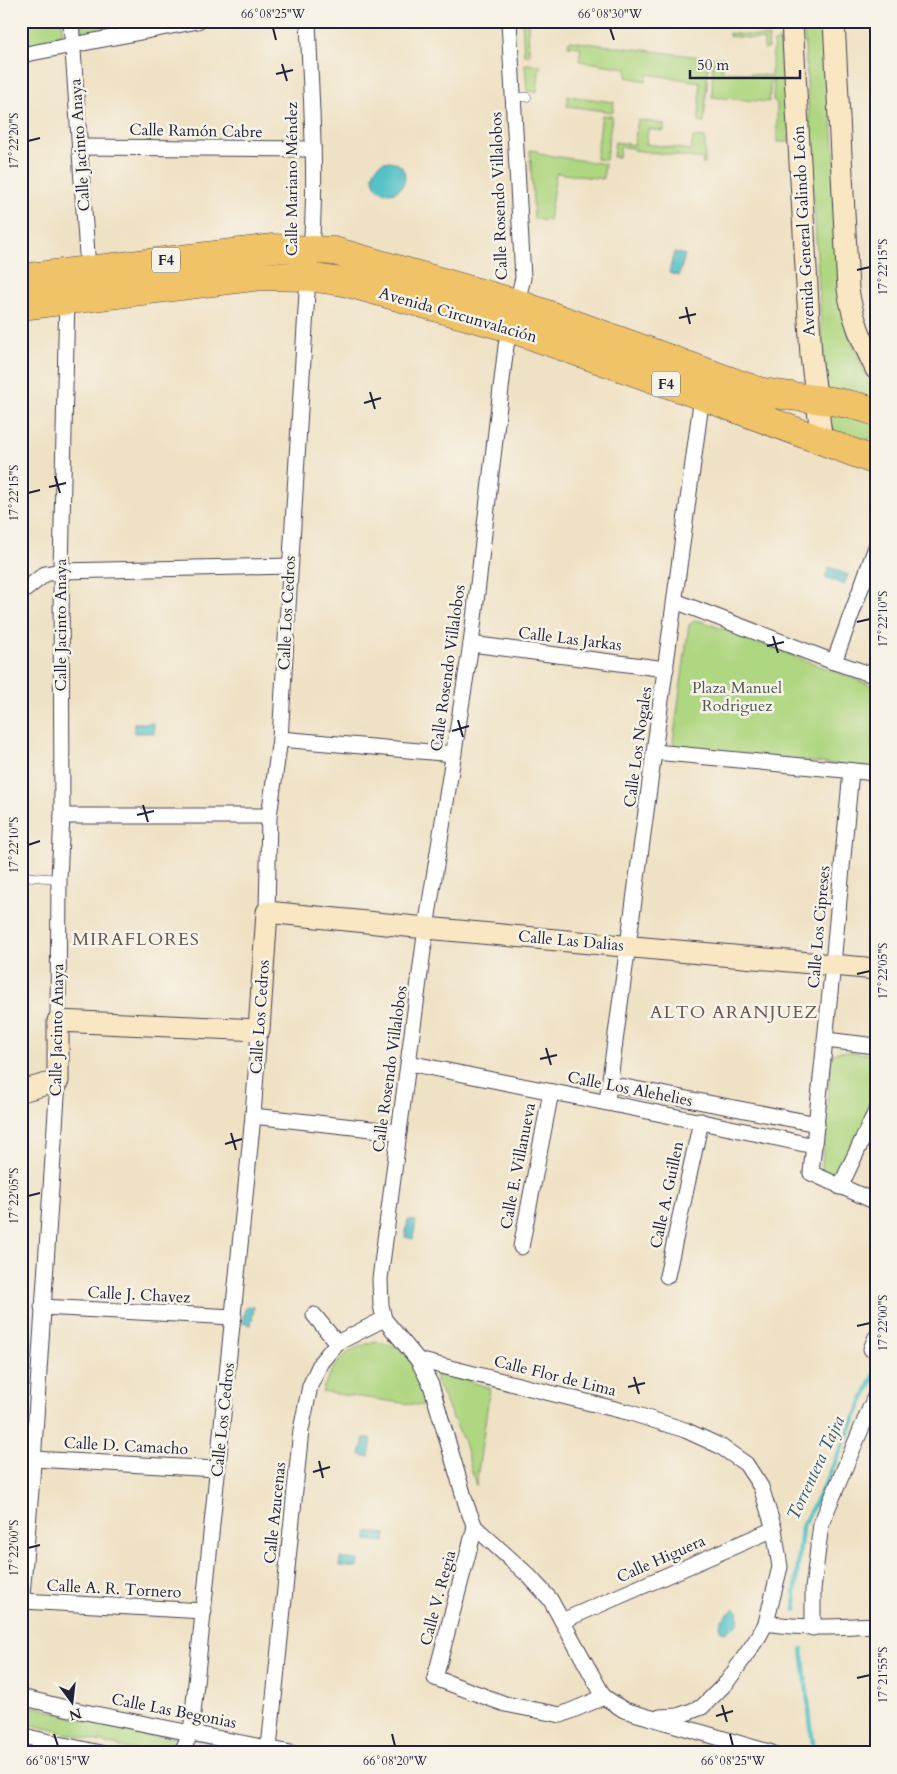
<svg xmlns="http://www.w3.org/2000/svg" width="897" height="1774" font-family="Cardo,serif">
<style>
.green{fill:#afd680;stroke:#687c5e}
.water{fill:#52c1c6;stroke:#3a7280}
.lines{fill:none;stroke-linecap:round;stroke-linejoin:round}
.stream{stroke:#52c1c6;stroke-width:4.5}
.lane-casing{stroke:#413f50;stroke-width:9}
.street-casing{stroke:#413f50;stroke-width:17}
.secondary-casing{stroke:#413f50;stroke-width:23}
.highway-casing{stroke:#413f50;stroke-width:29}
.lane{stroke:#fff;stroke-width:8}
.street{stroke:#fff;stroke-width:15}
.secondary{stroke:#f9e7c3;stroke-width:21}
.highway{stroke:#f1c369;stroke-width:28}
.ticks{fill:none;stroke:#22223b;stroke-width:2}
.labels{text-anchor:middle;dominant-baseline:central;stroke-width:5;stroke-linejoin:round;paint-order:stroke}
.shield{fill:#f7f3e8;stroke:#62616f;stroke-width:1}
.shield-label{font-size:15px;font-weight:bold;fill:#22223b}
.street-label{font-size:16px;fill:#22223b;stroke:#f7f3e8}
.park-label{font-size:16px;fill:#4c5850;stroke:#f7f3e8}
.neighbourhood-label{font-size:18px;letter-spacing:1px;fill:#665754;stroke:#f7f3e8}
.water-label{font-size:18px;font-style:italic;fill:#335a6c;stroke:#f7f3e8}
.neatline{fill:none;stroke:#22223b;stroke-width:2}
.ticks-label{font-size:12px;text-anchor:middle;fill:#22223b}
</style>
<rect width="100%" height="100%" fill="#f7f3e8"/>
<filter id="ink" filterUnits="userSpaceOnUse"><feTurbulence type="fractalNoise" baseFrequency=".02" numOctaves="2"/><feDisplacementMap in="SourceGraphic" scale="10" xChannelSelector="R" yChannelSelector="G"/><feConvolveMatrix kernelMatrix="1 2 1 2 8 2 1 2 1" color-interpolation-filters="sRGB"/></filter>
<filter id="wash" filterUnits="userSpaceOnUse"><feTurbulence type="fractalNoise" baseFrequency=".0096" numOctaves="4" result="noise"/><feDisplacementMap in="SourceGraphic" scale="20" xChannelSelector="R" yChannelSelector="G"/><feGaussianBlur stdDeviation="1.12" result="paint"/><feColorMatrix in="noise" values="0 0 0 0 0 0 0 0 0 0 0 0 0 0 0 0 0 1.4 0 .05"/><feComposite in="paint" operator="in"/></filter>
<g filter="url(#wash)">
<rect width="100%" height="100%" fill="#efe1c4"/>
<g class="green">
<path d="M21,21H62C62,25 63,30 62,33C58,46 32,46 21,48Z"/>
<path d="M79,21H164L87,35L81,32Z"/>
<path d="M522,21H528L529,55H524Z"/>
<path d="M814,22L821,24L825,32L848,331L876,400L828,391L822,343L804,29L809,23Z"/>
<path d="M729,33L769,37L768,49H764V40L729,36Z"/>
<path d="M783,39L789,142H777V103L773,100L774,80H771L769,102L712,97L713,57L723,58L722,71L771,76L774,42Z"/>
<path d="M569,41L709,58L704,123L699,122L700,82L647,74L646,81L626,77L627,68L579,61L581,47L568,46Z"/>
<path d="M525,64L540,65L537,92L527,91Z"/>
<path d="M568,96L614,102L613,112L567,106Z"/>
<path d="M602,115L612,116L606,160L596,159Z"/>
<path d="M638,120L664,124V131L648,129L646,144L691,150L693,137L705,138V164H702L703,159L634,150V148L620,147L619,157H613L615,142L634,145Z"/>
<path d="M530,150L538,151L539,154L605,164L603,179L556,173L549,221L534,219Z"/>
<path d="M835,413L876,423L875,434L868,440L863,441L834,433L831,428L828,418L830,415Z"/>
<path d="M694,621H701L876,687V768L677,749L673,742L689,625Z"/>
<path d="M840,1051L876,1055V1102L842,1173L837,1177L823,1170L822,1165L831,1057L832,1055Z"/>
<path d="M377,1342L397,1346L409,1359L432,1407L322,1392C328,1375 339,1355 358,1347C364,1344 371,1343 377,1342Z"/>
<path d="M445,1373L490,1388L476,1486L464,1442L436,1381V1375Z"/>
<path d="M21,1703L78,1719L179,1739L178,1746L173,1753H146L21,1722Z"/>
</g>
<g class="water">
<circle cx="389" cy="177" r="16"/>
<path d="M674,252L685,255L679,276L669,273Z"/>
<path d="M829,567L848,575L844,585L825,577Z"/>
<rect x="134" y="723" width="20" height="10"/>
<path d="M408,1220L416,1221L413,1239L405,1237Z"/>
<path d="M246,1306L254,1307L251,1325L242,1323Z"/>
<path d="M364,1438L372,1439L369,1457L360,1455Z"/>
<path d="M368,1532L386,1534L385,1542L367,1540Z"/>
<path d="M340,1558L358,1560L357,1568L339,1566Z"/>
<path d="M734,1608L739,1612L738,1624L725,1633L720,1630C719,1619 727,1616 734,1608Z"/>
</g>
<g class="lines">
<g class="stream">
<path d="M796,1610L795,1594L802,1527L827,1480L876,1371"/>
<path d="M802,1649L814,1753"/>
</g>
</g>
</g>
<g filter="url(#ink)">
<g class="lines">
<defs>
<g id="lane">
<path d="M512,97H527"/>
<path d="M21,876L59,879"/>
</g>
<g id="street">
<path d="M71,21L88,269"/>
<path d="M509,21L523,278L506,346L471,644L426,928L399,1132L380,1279L381,1305L384,1319L418,1360L431,1385L467,1507L475,1527L529,1576L550,1599L604,1697L624,1710L772,1753"/>
<path d="M21,55L198,21"/>
<path d="M80,147L313,149"/>
<path d="M21,593L45,574L61,571L290,566"/>
<path d="M675,601L834,662L876,676"/>
<path d="M471,644L666,669"/>
<path d="M834,662L876,547"/>
<path d="M280,739L454,754"/>
<path d="M655,752L876,773"/>
<path d="M851,771L833,964L811,1173L876,1202"/>
<path d="M62,816H269"/>
<path d="M267,912L269,816L280,739L308,277C319,195 311,104 308,21"/>
<path d="M58,1021L59,879L62,816L61,571L67,295"/>
<path d="M826,1040L876,1046"/>
<path d="M409,1063C544,1091 679,1116 814,1146"/>
<path d="M609,1084L817,1124"/>
<path d="M607,1101L702,396"/>
<path d="M253,1116L399,1132"/>
<path d="M840,1187L876,1111"/>
<path d="M521,1247L551,1092"/>
<path d="M667,1276L701,1121"/>
<path d="M42,1307L234,1317"/>
<path d="M314,1315L337,1343"/>
<path d="M871,1349L876,1337"/>
<path d="M418,1360L631,1413L685,1430L720,1446L746,1464L761,1487L774,1529L780,1567L766,1623L759,1636L727,1682L702,1707L678,1716L660,1717"/>
<path d="M33,1459L217,1469"/>
<path d="M475,1527L435,1678L505,1704L561,1715L604,1697"/>
<path d="M22,1601L204,1611"/>
<path d="M21,1607L32,1478L58,1081"/>
<path d="M562,1621L774,1529"/>
<path d="M766,1623C803,1629 839,1627 876,1625"/>
<path d="M813,1628V1589L821,1524L876,1394"/>
<path d="M21,1697L70,1709L291,1753"/>
<path d="M21,1734L32,1738L100,1753"/>
<path d="M269,1748L301,1430L310,1386L321,1362L337,1343L384,1319"/>
<path d="M181,1753L191,1733L253,1116L259,1030"/>
</g>
<g id="secondary">
<path d="M792,21L811,356L822,441"/>
<path d="M834,21L848,289C852,318 863,343 876,369"/>
<path d="M21,1091L58,1081V1021L259,1030L267,912L426,928L876,969"/>
</g>
<g id="highway">
<path d="M21,278L273,248L334,251L516,303L758,391C797,399 838,398 876,412"/>
<path d="M21,306L261,276L308,277L344,282L510,328L702,396L876,461"/>
</g>
</defs>
<use href="#lane" class="lane-casing"/>
<use href="#street" class="street-casing"/>
<use href="#secondary" class="secondary-casing"/>
<use href="#highway" class="highway-casing"/>
<use href="#lane" class="lane"/>
<use href="#street" class="street"/>
<use href="#secondary" class="secondary"/>
<use href="#highway" class="highway"/>
</g>
</g>
<path class="ticks" d="M273,28L276,40M610,28L614,40M282,64L287,81M276,74L293,70M28,141L40,138M857,270L870,267M686,307L690,324M679,318L696,314M370,392L375,409M364,403L381,398M55,476L60,493M49,487L66,483M28,493L40,490M857,622L870,619M773,636L778,653M767,646L784,642M458,720L463,737M452,731L469,726M143,805L148,822M137,815L154,811M28,845L40,841M857,974L870,971M546,1048L551,1065M540,1059L557,1055M231,1133L236,1150M225,1144L242,1139M28,1196L40,1193M857,1326L870,1323M634,1377L639,1394M628,1387L645,1383M319,1461L323,1478M313,1472L330,1467M28,1548L40,1545M857,1678L870,1675M722,1705L727,1722M716,1716L733,1711M54,1734L58,1746M392,1734L395,1746M730,1734L733,1746"/>
<g class="labels">
<g class="shield">
<rect x="152" y="247.5" width="28" height="25" rx="4"/>
<rect x="652" y="371.5" width="28" height="25" rx="4"/>
</g>
<g class="shield-label">
<text x="166" y="260">F4</text>
<text x="666" y="384">F4</text>
</g>
<g class="street-label">
<text transform="translate(196 131) rotate(1)">Calle Ramón Cabre</text>
<text transform="translate(80 145) rotate(-94)">Calle Jacinto Anaya</text>
<text transform="translate(292 179) rotate(-90)">Calle Mariano Méndez</text>
<text transform="translate(499 196) rotate(-92)">Calle Rosendo Villalobos</text>
<text transform="translate(804 231) rotate(-93)">Avenida General Galindo León</text>
<text transform="translate(458 315) rotate(16)">Avenida Circunvalación</text>
<text transform="translate(287 613) rotate(-87)">Calle Los Cedros</text>
<text transform="translate(61 625) rotate(-90)">Calle Jacinto Anaya</text>
<text transform="translate(570 639) rotate(7)">Calle Las Jarkas</text>
<text transform="translate(448 668) rotate(-82)">Calle Rosendo Villalobos</text>
<text transform="translate(638 747) rotate(-82)">Calle Los Nogales</text>
<text transform="translate(819 927) rotate(-85)">Calle Los Cipreses</text>
<text transform="translate(571 941) rotate(5)">Calle Las Dalias</text>
<text transform="translate(260 1017) rotate(-86)">Calle Los Cedros</text>
<text transform="translate(57 1030) rotate(-89)">Calle Jacinto Anaya</text>
<text transform="translate(390 1069) rotate(-82)">Calle Rosendo Villalobos</text>
<text transform="translate(630 1089) rotate(11)">Calle Los Alehelies</text>
<text transform="translate(518 1166) rotate(-79)">Calle E. Villanueva</text>
<text transform="translate(667 1195) rotate(-78)">Calle A. Guillen</text>
<text transform="translate(139 1295) rotate(3)">Calle J. Chavez</text>
<text transform="translate(555 1376) rotate(14)">Calle Flor de Lima</text>
<text transform="translate(223 1420) rotate(-84)">Calle Los Cedros</text>
<text transform="translate(126 1446) rotate(3)">Calle D. Camacho</text>
<text transform="translate(275 1513) rotate(-84)">Calle Azucenas</text>
<text transform="translate(661 1559) rotate(-24)">Calle Higuera</text>
<text transform="translate(114 1589) rotate(3)">Calle A. R. Tornero</text>
<text transform="translate(438 1598) rotate(-75)">Calle V. Regia</text>
<text transform="translate(174 1711) rotate(11)">Calle Las Begonias</text>
</g>
<g class="park-label">
<text x="737" y="688">Plaza Manuel<tspan x="737" dy="18">Rodriguez</tspan></text>
</g>
<g class="neighbourhood-label">
<text x="136" y="939">MIRAFLORES</text>
<text x="734" y="1012">ALTO ARANJUEZ</text>
</g>
<g class="water-label">
<text transform="translate(816 1468) rotate(-65)">Torrentera Tajra</text>
</g>
</g>
<rect width="897" height="1774" fill="none" stroke="#f7f3e8" stroke-width="55"/>
<g transform="translate(72 1702) rotate(165)" stroke="#f7f3e8" stroke-width="4" paint-order="stroke">
<path d="M0-4L9 19L0 12L-9 19Z" fill="#22223b"/>
<text y="-8" font-size="14" font-weight="bold" text-anchor="middle" fill="#22223b">N</text>
</g>
<path d="M690 70v8h110v-8" fill="none" stroke="#22223b" stroke-width="2.5"/>
<text x="697" y="70" font-size="15" fill="#22223b" stroke="#f7f3e8" stroke-width="4" paint-order="stroke">50 m</text>
<rect x="28" y="28" width="842" height="1718" class="neatline"/>
<g class="ticks-label">
<text x="273" y="18">66°08'25"W</text>
<text x="610" y="18">66°08'30"W</text>
<text transform="translate(14 141) rotate(-90)" y="4">17°22'20"S</text>
<text transform="translate(883 267) rotate(-90)" y="4">17°22'15"S</text>
<text transform="translate(14 493) rotate(-90)" y="4">17°22'15"S</text>
<text transform="translate(883 619) rotate(-90)" y="4">17°22'10"S</text>
<text transform="translate(14 845) rotate(-90)" y="4">17°22'10"S</text>
<text transform="translate(883 971) rotate(-90)" y="4">17°22'05"S</text>
<text transform="translate(14 1196) rotate(-90)" y="4">17°22'05"S</text>
<text transform="translate(883 1323) rotate(-90)" y="4">17°22'00"S</text>
<text transform="translate(14 1548) rotate(-90)" y="4">17°22'00"S</text>
<text transform="translate(883 1675) rotate(-90)" y="4">17°21'55"S</text>
<text x="58" y="1765">66°08'15"W</text>
<text x="395" y="1765">66°08'20"W</text>
<text x="733" y="1765">66°08'25"W</text>
</g>
</svg>
